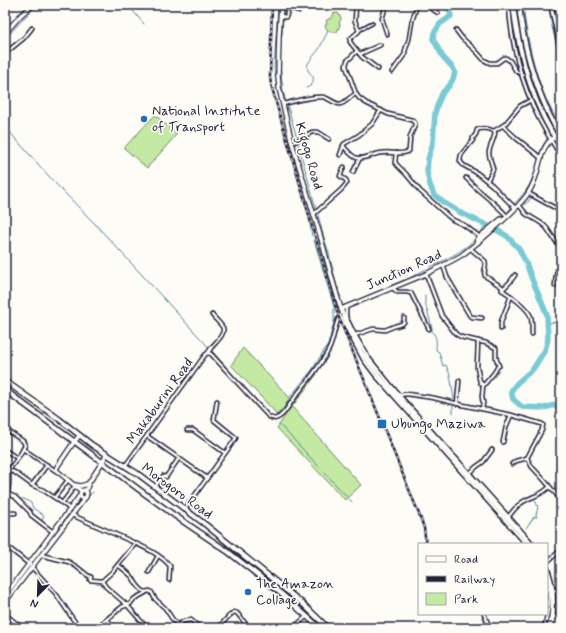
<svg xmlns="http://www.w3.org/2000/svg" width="566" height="633" font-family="Mynerve,sans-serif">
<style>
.green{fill:#c3e9a3;stroke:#72866f}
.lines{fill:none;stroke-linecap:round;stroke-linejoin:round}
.stream{stroke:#578797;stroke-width:1}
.river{stroke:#7acad4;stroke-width:5.5}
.minor-casing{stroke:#22223b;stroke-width:5.5}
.tertiary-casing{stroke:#22223b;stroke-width:6}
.secondary-casing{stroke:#22223b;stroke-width:6}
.primary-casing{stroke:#22223b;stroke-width:7}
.trunk-casing{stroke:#22223b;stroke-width:7}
.minor{stroke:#fdfcf7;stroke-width:2.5}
.tertiary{stroke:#fdfcf7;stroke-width:3}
.secondary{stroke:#fdfcf7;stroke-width:3.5}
.primary{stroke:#fdfcf7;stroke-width:4}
.trunk{stroke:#fdfcf7;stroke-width:4}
.rail-casing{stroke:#22223b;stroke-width:2.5}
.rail{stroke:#fdfcf7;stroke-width:1;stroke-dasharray:3;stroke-linecap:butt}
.poi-dot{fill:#1f6fb2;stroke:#fdfcf7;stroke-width:1.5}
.labels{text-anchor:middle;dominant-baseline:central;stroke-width:3.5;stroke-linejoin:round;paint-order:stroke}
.poi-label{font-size:14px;fill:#22223b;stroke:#fdfcf7;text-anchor:start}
.street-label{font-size:14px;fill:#22223b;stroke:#fdfcf7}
</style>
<rect width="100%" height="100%" fill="#fdfcf7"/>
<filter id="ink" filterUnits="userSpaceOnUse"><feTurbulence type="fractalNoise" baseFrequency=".025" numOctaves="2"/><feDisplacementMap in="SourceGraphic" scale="8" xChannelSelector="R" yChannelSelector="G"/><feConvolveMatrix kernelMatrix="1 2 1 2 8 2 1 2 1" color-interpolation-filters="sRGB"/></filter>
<g filter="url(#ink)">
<g class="green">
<path d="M334,13H338L341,18V20L339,22L340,25L337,32L328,31L325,26L327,23L326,21L328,19H331Z"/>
<path d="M155,115L177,134L147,168L124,148Z"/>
<path d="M243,348L290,398C286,404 283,411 276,415L274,411L231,365Z"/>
<path d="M315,372L317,374L292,407L361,485L345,500L277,428Z"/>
</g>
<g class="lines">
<g class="stream">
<path d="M128,5L144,24"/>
<path d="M133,5L135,8"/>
<path d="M278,5L274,69L278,92"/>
<path d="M523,5C527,42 539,96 561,126"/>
<path d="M549,5L551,22L561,65"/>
<path d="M554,5L561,35"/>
<path d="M284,14L285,5"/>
<path d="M282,35L283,18"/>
<path d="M5,39L25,17L37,5"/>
<path d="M280,64L283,91L286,102"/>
<path d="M523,66L524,74"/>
<path d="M306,88C312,86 314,83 313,76C300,66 313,58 319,49C322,43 325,37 328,31"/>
<path d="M287,104L297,138"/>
<path d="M281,108L287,129"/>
<path d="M5,126L13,136L55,183L96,225L213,352L247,391"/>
<path d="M297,140L322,230"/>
<path d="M300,176L317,234"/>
<path d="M531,193L536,182"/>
<path d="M514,204C522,196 530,187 534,175C539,161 539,146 551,134"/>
<path d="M524,205L529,201L531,196"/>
<path d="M522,206L527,199"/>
<path d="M508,211L512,207"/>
<path d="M309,219L312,236"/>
<path d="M322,231L329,253"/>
<path d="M318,239L338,309"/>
<path d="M329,254L337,286L339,289L338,291L341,297"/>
<path d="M430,267C448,259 475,245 484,227L488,226L494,223"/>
<path d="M408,279L426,269"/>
<path d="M387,287L404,280"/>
<path d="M425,295V302L432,328V332C438,337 436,344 436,350L439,352L443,366L446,365L450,375L454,399"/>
<path d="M347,312L348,316L353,328"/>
<path d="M547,323L561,322"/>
<path d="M365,349L371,358"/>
<path d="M394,387L399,392"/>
<path d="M403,396L469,470"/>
<path d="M453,405V413"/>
<path d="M274,418L285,407L290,397L312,370L323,352L328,345L334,322V307L314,240"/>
<path d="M279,424L352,502"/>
<path d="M472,473L481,483"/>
<path d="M17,498L21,499H24L31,503L33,508L44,516L41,522"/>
<path d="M85,500L93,492"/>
<path d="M496,500L508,514"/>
<path d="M511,517L528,536"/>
<path d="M526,528L534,517H537L536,515L538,507L535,500"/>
<path d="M547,564L552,576"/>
<path d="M553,579L555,595"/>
<path d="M5,592L21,571"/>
<path d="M60,599L67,605"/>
<path d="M68,608L70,611"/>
<path d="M555,610V598"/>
<path d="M71,613L73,617"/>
<path d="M546,628L550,612V603"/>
</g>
<path class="river" d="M448,5L451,16L440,24L434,33L433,39L443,57L453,68L455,72L453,79L449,86L443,92L438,103L435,113L433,142L428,159L427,172L430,185L434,195L443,202L461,213L495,229L507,236L519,249L527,265L531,277L540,298L547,315L548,339L545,350L533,369L517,383L511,391L513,399L522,407L544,408L555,405L559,410L561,417"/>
<defs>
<g id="minor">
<path d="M356,5L355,21L359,31L358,32L350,39V42L362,57L378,69"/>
<path d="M370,5L385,6"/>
<path d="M386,5L382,19L387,34"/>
<path d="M426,5L438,13"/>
<path d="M509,5C511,43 522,84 539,119C546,132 553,144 561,156"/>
<path d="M281,17L283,16V17H286L288,10L293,9L299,11L303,5"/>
<path d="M359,30L372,23"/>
<path d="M456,30L462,38L476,51L484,60L490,63H497L504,58H506L510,61L516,71L523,75"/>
<path d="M5,49L8,51L24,38L32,28"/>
<path d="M360,54L380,45"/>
<path d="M392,72L405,54V51L409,39L412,21L417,5"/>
<path d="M283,104C296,101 309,96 323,97C329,98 334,104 340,104C346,103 350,96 356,94"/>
<path d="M503,126L513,135L516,138L541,158"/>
<path d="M494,131L505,124L520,106L531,100"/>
<path d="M292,143L312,132H318L329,139"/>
<path d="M343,146C347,150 352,157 357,158C365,160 374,153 382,153C391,151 401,156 409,151L410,137L415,125V123L412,120L388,114L366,103L359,98L356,94L346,66L347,61L357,51"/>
<path d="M396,153L395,162L397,165L406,174L420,191L448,216L453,220L464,225L480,237"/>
<path d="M340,155L344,144L359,135L372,124L381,110"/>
<path d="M353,172L360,158"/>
<path d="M466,178C469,181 472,184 475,187C486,197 496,204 506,215"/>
<path d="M487,181L493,169C492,164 489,158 489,152C490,146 494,139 495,133L494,131C490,129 481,127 477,130L476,134L473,138V140L461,155L460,161L463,165L477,173L492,185L515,208"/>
<path d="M528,193L544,202L561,211"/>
<path d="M519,205L526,214L541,223L546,227L552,236L561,248"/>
<path d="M314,214L341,190L347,183L346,180L340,176L344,167"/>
<path d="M471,249L485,261C487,266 483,271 485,276L502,287V290C510,295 528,308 531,317C532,322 532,329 532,334"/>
<path d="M443,265L447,277L470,316L472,317L482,318"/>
<path d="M426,274L442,316L456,334L461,337L486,343L496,348V358L499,366H498L494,373L483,386L482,397L483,403L482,409"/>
<path d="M555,286C556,279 555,271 561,265"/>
<path d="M393,288L397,292H406L411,293L429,329"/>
<path d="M502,290L510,282L515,275"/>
<path d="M346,307V317L355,335L368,357L376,367L399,395L533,544"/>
<path d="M340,316L363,359L375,375L526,544"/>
<path d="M501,329V322L511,296"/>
<path d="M355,335L373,329L385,330L395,326L402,324L404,322V318"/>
<path d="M478,341L477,367L480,382L483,385"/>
<path d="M208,353L211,354L268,416C271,418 274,420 277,418C284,416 288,406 293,400C305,383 321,367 330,347C334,337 335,325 340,315"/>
<path d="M399,395L407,394L434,398L463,405L511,415L542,424L543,425L542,430L527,458L532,467L545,481L561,500"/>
<path d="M457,404L459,381"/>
<path d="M5,429L23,441L25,445C22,453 11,468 5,474"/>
<path d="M187,430H193L225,453"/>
<path d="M147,436L207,478"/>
<path d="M503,442L506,427L511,415"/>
<path d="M23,449L56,471"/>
<path d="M5,450L17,458"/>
<path d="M512,464L516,461L527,458"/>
<path d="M125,466L205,355C209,353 209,351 211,348C215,343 225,335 223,328C221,324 215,319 212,315"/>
<path d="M5,470L14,472L32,485L43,490L58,500L70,509"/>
<path d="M470,473L476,467L483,462L492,450"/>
<path d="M32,485L47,465"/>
<path d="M155,487L163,476L166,477L179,458"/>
<path d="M8,494L15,497L30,512L31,515L53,532"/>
<path d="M55,497L68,480"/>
<path d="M63,502L75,486"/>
<path d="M5,506C7,499 11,478 8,471"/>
<path d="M185,509L236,438L214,420L217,401"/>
<path d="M5,513H15"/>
<path d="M72,515C90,523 108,531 126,539C141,546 159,553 170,566L169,580"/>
<path d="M509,516C512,512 516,507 520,504C528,497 541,496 548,488H550"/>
<path d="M5,545L29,564L56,594L79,628"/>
<path d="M41,555L69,562L77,567L87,575L91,577L90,580L102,581L106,587L127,605L147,628"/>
<path d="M547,562L561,550"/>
<path d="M118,565C123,569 129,573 133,578C136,584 139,589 145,592L150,591L152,593L155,599L165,608L173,620L178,625"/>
<path d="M547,567C552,579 554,590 554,603"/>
<path d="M149,572L158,556"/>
<path d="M102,581L112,572L135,544"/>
<path d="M554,591L561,587"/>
<path d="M5,614L22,628"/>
<path d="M484,614L490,628"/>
<path d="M5,617L9,628"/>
<path d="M552,617H561"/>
<path d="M107,619L114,628"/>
<path d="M551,627L553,620L554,610"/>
<path d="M96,628L122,607L130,604L134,599L145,593"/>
<path d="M173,628L184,621L191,620L200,628"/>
<path d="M218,628L228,617L234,612L237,613L249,628"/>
<path d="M293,628L307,616"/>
<path d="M544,628C548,614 551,599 547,585"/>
</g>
<path id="tertiary" d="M551,5L552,11L561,51"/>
<g id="secondary">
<path d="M281,5L279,36L278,76L279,88L292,143L320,235L333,282L341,309L347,324L362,353L381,378L530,544"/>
<path d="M5,33L21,15L33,5"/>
<path d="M477,240L484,233L501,219"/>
<path d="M341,309L426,274C438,268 450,262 462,255C474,246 486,236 497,226C508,216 519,206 527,195C531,189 534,182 536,176C541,160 542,141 559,135"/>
<path d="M80,435L74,442L57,467L56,470L80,490L81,491L80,495L82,498H85L86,497L87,493L84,490L81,491"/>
<path d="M75,485L81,486L87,484"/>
<path d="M86,492L88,484L105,458L106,453"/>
<path d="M547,573C553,593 554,608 549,628"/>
<path d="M5,596L70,509L80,495"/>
<path d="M5,602L85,498"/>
</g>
<g id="primary">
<path d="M513,5C519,55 532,105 561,147"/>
<path d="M519,5C523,44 532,77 548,112C552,121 556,129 561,137"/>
</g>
<g id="trunk">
<path d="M5,381L59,419L92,445L138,474L206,525L302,603L328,628"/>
<path d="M5,390L141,491L174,515L227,551L277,590L320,628"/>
</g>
</defs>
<use href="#minor" class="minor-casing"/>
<use href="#tertiary" class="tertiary-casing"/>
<use href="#secondary" class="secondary-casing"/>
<use href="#primary" class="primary-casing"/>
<use href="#trunk" class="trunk-casing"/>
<use href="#minor" class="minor"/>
<use href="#tertiary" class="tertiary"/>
<use href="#secondary" class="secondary"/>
<use href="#primary" class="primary"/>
<use href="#trunk" class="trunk"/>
<defs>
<path id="rail" d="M272,5L270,77L271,84L275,99L339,318L419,514L424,528L426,544"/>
</defs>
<use href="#rail" class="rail-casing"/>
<use href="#rail" class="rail"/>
</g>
</g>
<g class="poi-dot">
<circle cx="144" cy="119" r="4"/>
<rect x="377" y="419" width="10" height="10" rx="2"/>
<circle cx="248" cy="592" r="4"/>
</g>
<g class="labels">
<g class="poi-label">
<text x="152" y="111">National Institute<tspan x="152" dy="16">of Transport</tspan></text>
<text x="391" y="424">Ubungo Maziwa</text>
<text x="256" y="584">The Amazon<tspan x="256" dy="16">Collage</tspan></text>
</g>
<g class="street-label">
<text transform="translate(309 156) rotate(74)">Kigogo Road</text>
<text transform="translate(404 270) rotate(-24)">Junction Road</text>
<text transform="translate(160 401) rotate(-54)">Makaburini Road</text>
<text transform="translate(177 491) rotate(36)">Morogoro Road</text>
</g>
</g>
<rect width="566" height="633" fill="none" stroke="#fdfcf7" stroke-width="20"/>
<rect x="10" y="10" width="546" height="613" fill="none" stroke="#22223b" stroke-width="1.5" filter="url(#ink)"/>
<rect x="418" y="543" width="130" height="72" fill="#fdfcf7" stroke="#a5a5ac"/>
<rect x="426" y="556" width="20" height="6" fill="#fdfcf7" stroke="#a5a5ac"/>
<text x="454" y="563" font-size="12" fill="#22223b">Road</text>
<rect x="426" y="576" width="20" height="6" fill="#22223b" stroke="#a5a5ac"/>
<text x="454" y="583" font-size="12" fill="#22223b">Railway</text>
<rect x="426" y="593" width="20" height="12" fill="#c3e9a3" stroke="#a5a5ac"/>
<text x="454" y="603" font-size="12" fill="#22223b">Park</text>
<g transform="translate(38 595) rotate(203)" stroke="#fdfcf7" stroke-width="3" paint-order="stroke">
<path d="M0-3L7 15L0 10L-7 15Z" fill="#22223b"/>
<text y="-6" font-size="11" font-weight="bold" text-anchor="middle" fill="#22223b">N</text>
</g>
</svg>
